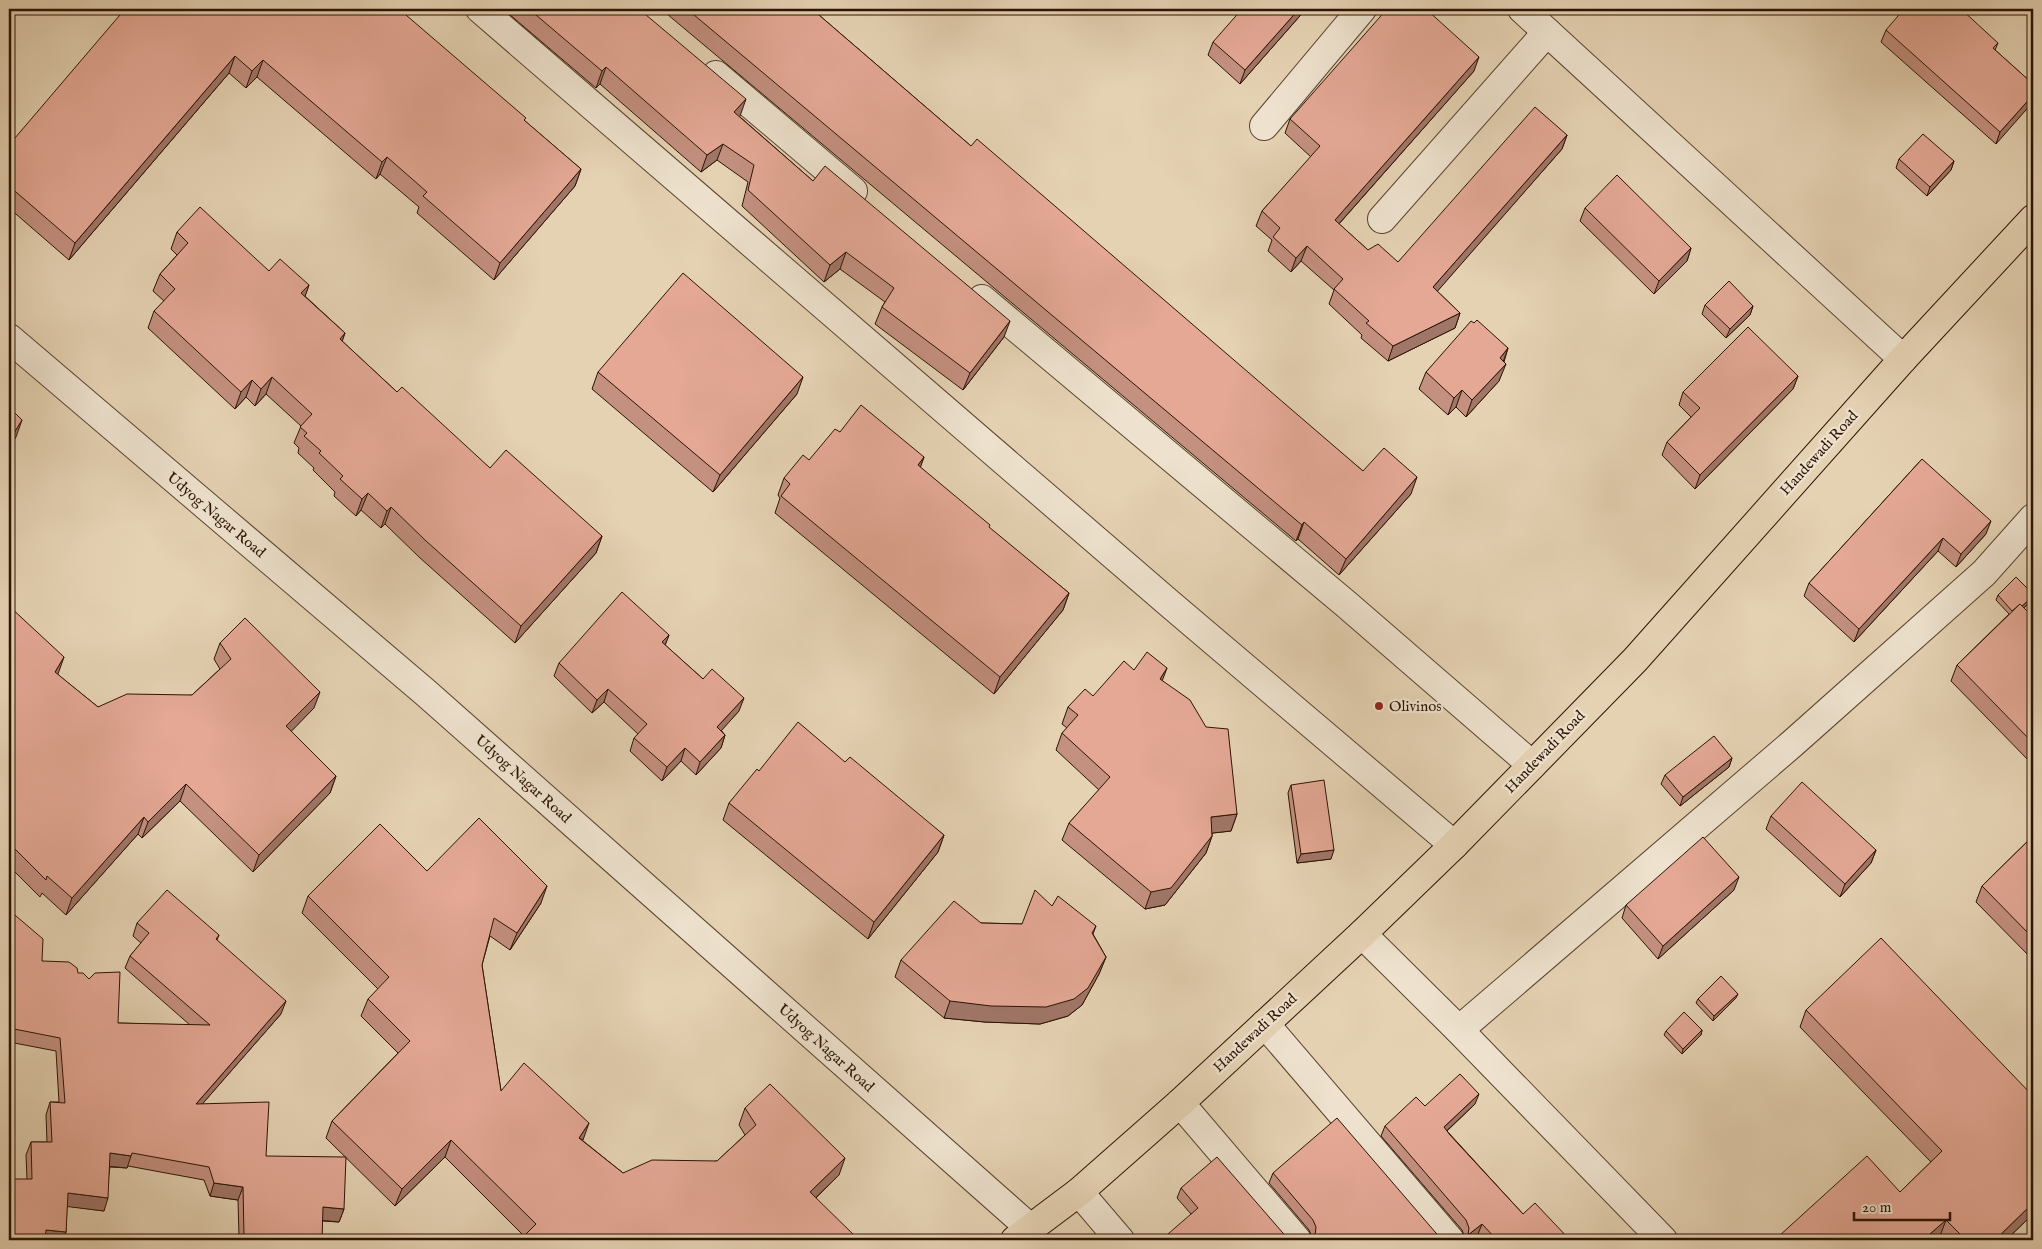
<svg xmlns="http://www.w3.org/2000/svg" width="2042" height="1249" font-family="'IM FELL English',serif">
<style>
.lines{fill:none;stroke-linecap:round;stroke-linejoin:round}
.minor-casing{stroke:#5a4330;stroke-width:30}
.major-casing{stroke:#2c1304;stroke-width:30}
.minor{stroke:#eee2ce;stroke-width:28}
.major{stroke:#e5d2b3;stroke-width:28}
.wall{fill:#c49080;stroke:#2c1304}
.shaded-wall{fill:#a07668;stroke:#2c1304}
.building{fill:#e4a895;stroke:#2c1304}
.poi-dot{fill:#8f2418;stroke:#eee2ce;stroke-width:2}
.labels{text-anchor:middle;dominant-baseline:central;stroke-width:4.5;stroke-linejoin:round;paint-order:stroke}
.street-label{font-size:15px;fill:#2c1304;stroke:#eee2ce}
.poi-label{font-size:15px;fill:#2c1304;stroke:#eee2ce;text-anchor:start}
</style>
<rect width="100%" height="100%" fill="#e5d2b3"/>
<filter id="stains"><feTurbulence type="fractalNoise" baseFrequency=".004" numOctaves="4"/><feColorMatrix values="0 0 0 0 .2 0 0 0 0 .09 0 0 0 0 .02 0 0 0 .5 -.17"/></filter>
<radialGradient id="worn" r=".72"><stop offset=".6" stop-color="#630" stop-opacity="0"/><stop offset="1" stop-color="#630" stop-opacity=".3"/></radialGradient>
<g class="lines">
<defs>
<g id="minor">
<path d="M480,9L1170,604L1454,845"/>
<path d="M1522,9L1903,359"/>
<path d="M716,75L853,191"/>
<path d="M1264,126L1362,9"/>
<path d="M1382,219L1547,32"/>
<path d="M982,299L1346,604L1532,765"/>
<path d="M9,338L426,693L1030,1228"/>
<path d="M1362,934L1459,1030L1663,1240"/>
<path d="M1265,1024L1450,1240"/>
<path d="M1459,1030L1793,743L1984,573L2033,518"/>
<path d="M1180,1103L1297,1240"/>
<path d="M1079,1192L1120,1240"/>
</g>
<path id="major" d="M1015,1240L1079,1192L1180,1103L1362,934L1454,845L1635,660L1903,359L2033,219"/>
</defs>
<use href="#minor" class="minor-casing"/>
<use href="#major" class="major-casing"/>
<use href="#minor" class="minor"/>
<use href="#major" class="major"/>
</g>
<g class="wall">
<path d="M511,9H639L740,116H739L813,181L1004,337L963,390L875,324L882,307L885,302L840,269L824,282L742,206L748,182L717,160L701,172L600,84L596,88L509,14Z"/>
<path d="M661,9H812L971,146L1363,471L1411,494L1339,575L1298,539L1296,541Z"/>
<path d="M1306,9L1240,84L1208,55L1213,42Z"/>
<path d="M143,13L525,121L581,169L575,186L494,280L417,213L419,207L380,174L376,179L257,77L246,88L229,73L69,260L9,208V145Z"/>
<path d="M1886,30L1998,43L1995,50L2033,84L1996,144L1881,42Z"/>
<path d="M1474,71L1339,224L1368,250L1398,262L1567,135L1562,149L1437,291L1460,313L1455,328L1388,361L1361,338L1362,335L1329,304L1334,290L1301,261L1291,272L1268,251L1272,240L1256,226L1262,211L1311,157L1285,133L1290,119Z"/>
<path d="M1899,159L1954,161L1951,170L1927,196L1896,168Z"/>
<path d="M1585,208L1691,248L1687,261L1654,294L1580,221Z"/>
<path d="M177,232L269,271L309,285L305,296L345,333L342,341L397,392L490,468L602,536L596,553L515,643L419,557L385,524L381,528L361,510L356,516L334,496L335,492L313,470L314,468L298,453L299,448L294,443L301,426L266,394L255,406L246,397L235,409L148,328L154,311L164,301L153,291L160,274L177,255L171,249Z"/>
<path d="M1705,305L1753,306L1750,315L1726,338L1702,314Z"/>
<path d="M1474,323L1508,348L1504,362L1499,381L1466,417L1456,407L1448,415L1419,389L1426,372Z"/>
<path d="M598,372L797,394L713,492L592,389Z"/>
<path d="M1798,376L1793,389L1695,489L1662,455L1667,442L1691,417L1679,405L1683,392Z"/>
<path d="M840,432L924,457L920,467L989,528L1069,593L1063,610L994,694L775,513L780,498L778,495L784,478L809,460Z"/>
<path d="M1922,459L1986,534L1956,567L1938,551L1854,642L1804,596L1809,583Z"/>
<path d="M1998,595L2032,600L2024,608L2033,617V765L1951,681L1957,665L2009,614L1996,600Z"/>
<path d="M9,606L57,674L98,707L192,695L220,669L214,659L220,643L314,708L291,731L336,776L330,793L253,872L180,801L142,838L138,834L66,915L42,893L40,897L9,866Z"/>
<path d="M669,635L665,645L739,711L721,730L725,735L721,748L696,775L681,761L662,781L630,751L634,738L638,734L604,702L592,713L554,676L559,663Z"/>
<path d="M1134,670L1162,681L1237,814L1231,831L1212,833V836L1206,853L1165,905L1145,909L1062,840L1069,823L1099,790L1056,750L1062,733L1067,728L1062,724L1068,707L1093,696Z"/>
<path d="M1732,758L1729,767L1680,806L1661,784L1665,775Z"/>
<path d="M845,762L944,835L938,852L868,939L723,820L729,803L759,771Z"/>
<path d="M1291,785L1331,859L1297,863L1288,793Z"/>
<path d="M1771,816L1876,850L1871,863L1840,897L1766,829Z"/>
<path d="M2033,836V960L1976,902L1982,886Z"/>
<path d="M427,871L541,903L510,950L490,936L482,965L501,1091L582,1140L623,1173L717,1161L745,1135L739,1125L745,1108L839,1175L816,1198L524,1236L445,1157L395,1206L326,1138L332,1121L398,1053L361,1016L368,999L378,989L302,913L308,896Z"/>
<path d="M1734,890L1658,959L1622,918L1626,905Z"/>
<path d="M1052,906L1096,926L1093,934L1106,957L1099,974L1082,1005L1068,1016L1040,1024L985,1022L944,1018L895,977L901,960L981,923L1022,924Z"/>
<path d="M9,910L42,961L78,973L118,1023L190,1025L125,968L130,956L141,943L133,936L137,923L219,935L217,940L281,1014L202,1104L266,1156L344,1209L339,1222L322,1221V1240H199L201,1235L239,1236L238,1200L210,1196L204,1180L128,1166L127,1168L110,1167L104,1211L67,1206L66,1232L63,1240H9L27,1179L26,1155L31,1142H47L46,1115L50,1102H59L56,1051L9,1042Z"/>
<path d="M1736,998L1713,1021L1696,1003L1698,999Z"/>
<path d="M1806,1010L2033,1096V1214L2006,1240H1944L1940,1236L1935,1240H1777L1779,1236L1900,1192L1931,1162L1800,1027Z"/>
<path d="M1702,1030L1701,1035L1682,1054L1664,1035L1666,1031Z"/>
<path d="M1475,1104L1447,1131L1523,1214L1570,1240H1484L1478,1234L1471,1240H1465V1238L1462,1230L1381,1136L1385,1126L1425,1106Z"/>
<path d="M1273,1173L1442,1240H1312V1237L1309,1230L1269,1183Z"/>
<path d="M1181,1188L1289,1240L1191,1214L1177,1198Z"/>
</g>
<g class="shaded-wall">
<path d="M1299,9H1306L1240,84L1245,70Z"/>
<path d="M235,56L229,73L69,260L75,243Z"/>
<path d="M1479,57L1474,71L1329,235L1335,220Z"/>
<path d="M263,60L257,77L246,88L252,71Z"/>
<path d="M606,67L600,84L596,88L602,71Z"/>
<path d="M2033,95V102L1996,144L2000,132Z"/>
<path d="M746,99L740,116L728,129L734,112Z"/>
<path d="M1567,135L1562,149L1428,302L1433,287Z"/>
<path d="M723,144L717,160L701,172L707,155Z"/>
<path d="M387,157L380,174L376,179L382,162Z"/>
<path d="M1954,161L1951,170L1927,196L1930,187Z"/>
<path d="M581,169L575,186L494,280L500,263Z"/>
<path d="M1307,246L1301,261L1291,272L1296,258Z"/>
<path d="M1691,248L1687,261L1654,294L1659,281Z"/>
<path d="M846,252L840,269L824,282L830,265Z"/>
<path d="M309,285L303,302L301,293Z"/>
<path d="M1753,306L1750,315L1726,338L1730,329Z"/>
<path d="M1460,313L1455,328L1388,361L1393,346Z"/>
<path d="M1010,321L1004,337L963,390L970,373Z"/>
<path d="M345,333L339,350L340,339Z"/>
<path d="M1508,348L1502,365L1500,358Z"/>
<path d="M1506,364L1499,381L1466,417L1472,400Z"/>
<path d="M1798,376L1793,389L1695,489L1700,475Z"/>
<path d="M272,377L266,394L255,406L261,389Z"/>
<path d="M803,377L797,394L713,492L720,475Z"/>
<path d="M252,380L246,397L235,409L241,392Z"/>
<path d="M1462,390L1456,407L1448,415L1454,398Z"/>
<path d="M22,420L16,437L9,448V441Z"/>
<path d="M924,457L918,474V465Z"/>
<path d="M1417,477L1411,494L1339,575L1346,559Z"/>
<path d="M368,493L361,510L356,516L362,499Z"/>
<path d="M391,507L385,524L381,528L387,511Z"/>
<path d="M1991,521L1986,534L1956,567L1961,554Z"/>
<path d="M1304,522L1298,539L1296,541L1302,525Z"/>
<path d="M602,536L596,553L515,643L521,626Z"/>
<path d="M1943,538L1938,551L1854,642L1859,629Z"/>
<path d="M1069,593L1063,610L994,694L1000,677Z"/>
<path d="M2033,596L2032,600L2013,618L2015,613Z"/>
<path d="M669,635L664,648L662,642Z"/>
<path d="M64,657L58,674L49,689L55,672Z"/>
<path d="M1167,668L1161,684L1160,679Z"/>
<path d="M608,689L604,702L592,713L597,700Z"/>
<path d="M320,692L314,708L280,743L286,726Z"/>
<path d="M744,698L739,711L713,740L717,727Z"/>
<path d="M725,735L721,748L696,775L700,762Z"/>
<path d="M685,748L681,761L662,781L667,767Z"/>
<path d="M1732,758L1729,767L1680,806L1683,797Z"/>
<path d="M336,776L330,793L253,872L259,855Z"/>
<path d="M186,784L180,801L142,838L148,822Z"/>
<path d="M1237,814L1231,831L1204,834L1211,817Z"/>
<path d="M144,817L138,834L66,915L72,898Z"/>
<path d="M944,835L938,852L868,939L874,922Z"/>
<path d="M1212,836L1206,853L1165,905L1145,909L1151,892Z"/>
<path d="M1334,850L1331,859L1297,863L1301,854Z"/>
<path d="M1876,850L1871,863L1840,897L1845,884Z"/>
<path d="M1739,877L1734,890L1658,959L1663,946Z"/>
<path d="M547,886L541,903L510,950L517,933Z"/>
<path d="M1106,957L1099,974L1082,1005L1068,1016L1040,1024L985,1022L944,1018L950,1001Z"/>
<path d="M1738,994L1736,998L1713,1021L1714,1016Z"/>
<path d="M286,1001L281,1014L191,1117L196,1104Z"/>
<path d="M1702,1030L1701,1035L1682,1054L1683,1049Z"/>
<path d="M1479,1094L1475,1104L1440,1137L1444,1127Z"/>
<path d="M589,1123L583,1140L579,1138Z"/>
<path d="M451,1140L445,1157L395,1206L402,1189Z"/>
<path d="M110,1153L131,1156L127,1168L106,1166Z"/>
<path d="M845,1158L839,1175L804,1209L810,1192Z"/>
<path d="M214,1183L243,1187L238,1200L210,1196Z"/>
<path d="M68,1193L108,1198L104,1211L63,1206Z"/>
<path d="M2033,1203V1214L2006,1240H1995Z"/>
<path d="M323,1207L344,1209L339,1222L318,1220Z"/>
<path d="M1946,1220L1940,1236L1935,1240H1923Z"/>
<path d="M1482,1224L1478,1234L1471,1240H1466L1468,1235Z"/>
<path d="M46,1230L66,1232L63,1240H42Z"/>
</g>
<g class="building">
<path d="M125,9H138L143,13L147,9H399L526,118L524,120L581,169L500,263L423,196L427,192L387,157L382,162L263,60L252,71L235,56L75,243L9,186V145Z"/>
<path d="M529,9H639L746,99L734,112L813,181L825,166L1010,321L970,373L882,307L894,288L846,252L830,265L748,190L754,165L723,144L707,155L606,67L602,71Z"/>
<path d="M687,9H812L971,146L977,139L1363,471L1384,448L1417,477L1346,559L1304,522L1302,525Z"/>
<path d="M1242,9H1299L1245,70L1213,42Z"/>
<path d="M1387,9H1426L1479,57L1335,220L1368,250L1378,244L1398,262L1535,107L1567,135L1433,287L1460,313L1393,346L1366,323L1369,321L1334,289L1343,279L1307,246L1296,258L1273,237L1280,228L1262,211L1320,146L1290,119Z"/>
<path d="M1904,9H1961L1998,43L1993,48L2033,84V95L2000,132L1886,30Z"/>
<path d="M1923,134L1954,161L1930,187L1899,159Z"/>
<path d="M1617,175L1691,248L1659,281L1585,208Z"/>
<path d="M200,207L269,271L280,259L309,285L301,293L345,333L340,339L397,392L402,387L490,468L506,450L602,536L521,626L425,540L391,507L387,511L368,493L362,499L340,479L343,476L319,453L321,451L304,436L307,433L300,427L312,414L272,377L261,389L252,380L241,392L154,311L175,289L160,274L188,243L177,232Z"/>
<path d="M683,273L803,377L720,475L598,372Z"/>
<path d="M1729,281L1753,306L1730,329L1705,305Z"/>
<path d="M1477,320L1508,348L1500,358L1506,364L1472,400L1462,390L1454,398L1426,372L1471,321L1474,323Z"/>
<path d="M1748,327L1798,376L1700,475L1667,442L1700,408L1683,392Z"/>
<path d="M861,405L924,457L918,465L990,525L989,527L1069,593L1000,677L781,496L790,484L784,478L803,455L809,460L835,429L840,432Z"/>
<path d="M9,407L22,420L9,441Z"/>
<path d="M1922,459L1991,521L1961,554L1943,538L1859,629L1809,583Z"/>
<path d="M2016,577L2033,594V596L2022,606L2020,604L2012,611L1998,595Z"/>
<path d="M622,592L669,635L662,642L703,679L712,669L744,698L717,727L725,735L700,762L685,748L667,767L634,738L647,724L608,689L597,700L559,663Z"/>
<path d="M2020,604L2033,617V743L1957,665Z"/>
<path d="M9,606L64,657L55,672L98,707L127,694L192,695L231,659L220,643L245,618L320,692L286,726L336,776L259,855L186,784L148,822L144,817L72,898L47,876L46,880L9,843V760L11,758L9,755Z"/>
<path d="M1147,652L1167,668L1160,679L1190,700L1206,727L1228,729L1237,814L1211,817L1212,836L1171,888L1151,892L1069,823L1110,777L1062,733L1078,715L1068,707L1085,689L1093,696L1124,661L1134,670Z"/>
<path d="M798,722L845,762L850,757L944,835L874,922L729,803L757,769L759,771Z"/>
<path d="M1714,736L1732,758L1683,797L1665,775Z"/>
<path d="M1324,780L1334,850L1301,854L1291,785Z"/>
<path d="M1802,782L1876,850L1845,884L1771,816Z"/>
<path d="M479,818L547,886L517,933L494,918L482,965L501,1091L524,1063L589,1123L579,1138L623,1173L652,1160L717,1161L756,1125L745,1108L770,1084L845,1158L810,1192L859,1240H520L536,1224L451,1140L402,1189L332,1121L410,1041L368,999L389,977L308,896L380,824L427,871Z"/>
<path d="M2033,836V938L1982,886Z"/>
<path d="M1703,837L1739,877L1663,946L1626,905Z"/>
<path d="M167,890L219,935L216,939L286,1001L196,1104L269,1102L266,1156L346,1157L344,1209L323,1207L322,1240H201V1235L244,1236L243,1187L214,1183L209,1167L132,1153L131,1156L110,1153L108,1198L68,1193L66,1232L46,1230L45,1240H9V1179H32L31,1142H52L50,1102L65,1103L60,1038L9,1028V910L43,939L42,961L69,962L77,968L78,973H83L89,979L95,973L120,972L118,1023L210,1025L130,956L149,933L137,923Z"/>
<path d="M1035,890L1052,906L1058,896L1096,926L1092,933L1106,957L1088,988L1074,999L1046,1007L991,1006L950,1001L901,960L954,901L981,923L1022,924Z"/>
<path d="M1881,938L2033,1096V1203L1995,1240H1966L1946,1220L1923,1240H1782L1779,1236L1867,1156L1900,1192L1942,1151L1806,1010Z"/>
<path d="M1721,976L1738,994L1714,1016L1698,999Z"/>
<path d="M1684,1012L1702,1030L1683,1049L1666,1031Z"/>
<path d="M1460,1074L1479,1094L1444,1127L1450,1135L1523,1214L1535,1203L1570,1240H1497L1482,1224L1468,1235L1469,1228L1466,1220L1385,1126L1416,1097L1425,1106Z"/>
<path d="M1337,1118L1442,1240H1312L1315,1236L1316,1227L1313,1220L1273,1173Z"/>
<path d="M1217,1157L1289,1240H1161L1198,1208L1181,1188Z"/>
</g>
<circle class="poi-dot" cx="1379" cy="706" r="5"/>
<g class="labels">
<g class="street-label">
<text transform="translate(1819 453) rotate(-48)">Handewadi Road</text>
<text transform="translate(216 515) rotate(40)">Udyog Nagar Road</text>
<text transform="translate(1545 752) rotate(-46)">Handewadi Road</text>
<text transform="translate(523 779) rotate(42)">Udyog Nagar Road</text>
<text transform="translate(1255 1033) rotate(-43)">Handewadi Road</text>
<text transform="translate(826 1048) rotate(42)">Udyog Nagar Road</text>
</g>
<g class="poi-label">
<text x="1389" y="706">Olivinos</text>
</g>
</g>
<rect width="2042" height="1249" fill="none" stroke="#e5d2b3" stroke-width="30"/>
<rect x="10" y="10" width="2022" height="1229" fill="none" stroke="#2c1304" stroke-width="2.5"/>
<rect x="15" y="15" width="2012" height="1219" fill="none" stroke="#2c1304"/>
<path d="M1854 1212v8h96v-8" fill="none" stroke="#2c1304" stroke-width="2.5"/>
<text x="1862" y="1212" font-size="15" fill="#2c1304" stroke="#eee2ce" stroke-width="4" paint-order="stroke">20 m</text>
<rect width="100%" height="100%" filter="url(#stains)"/>
<rect width="100%" height="100%" fill="url(#worn)"/>
</svg>
